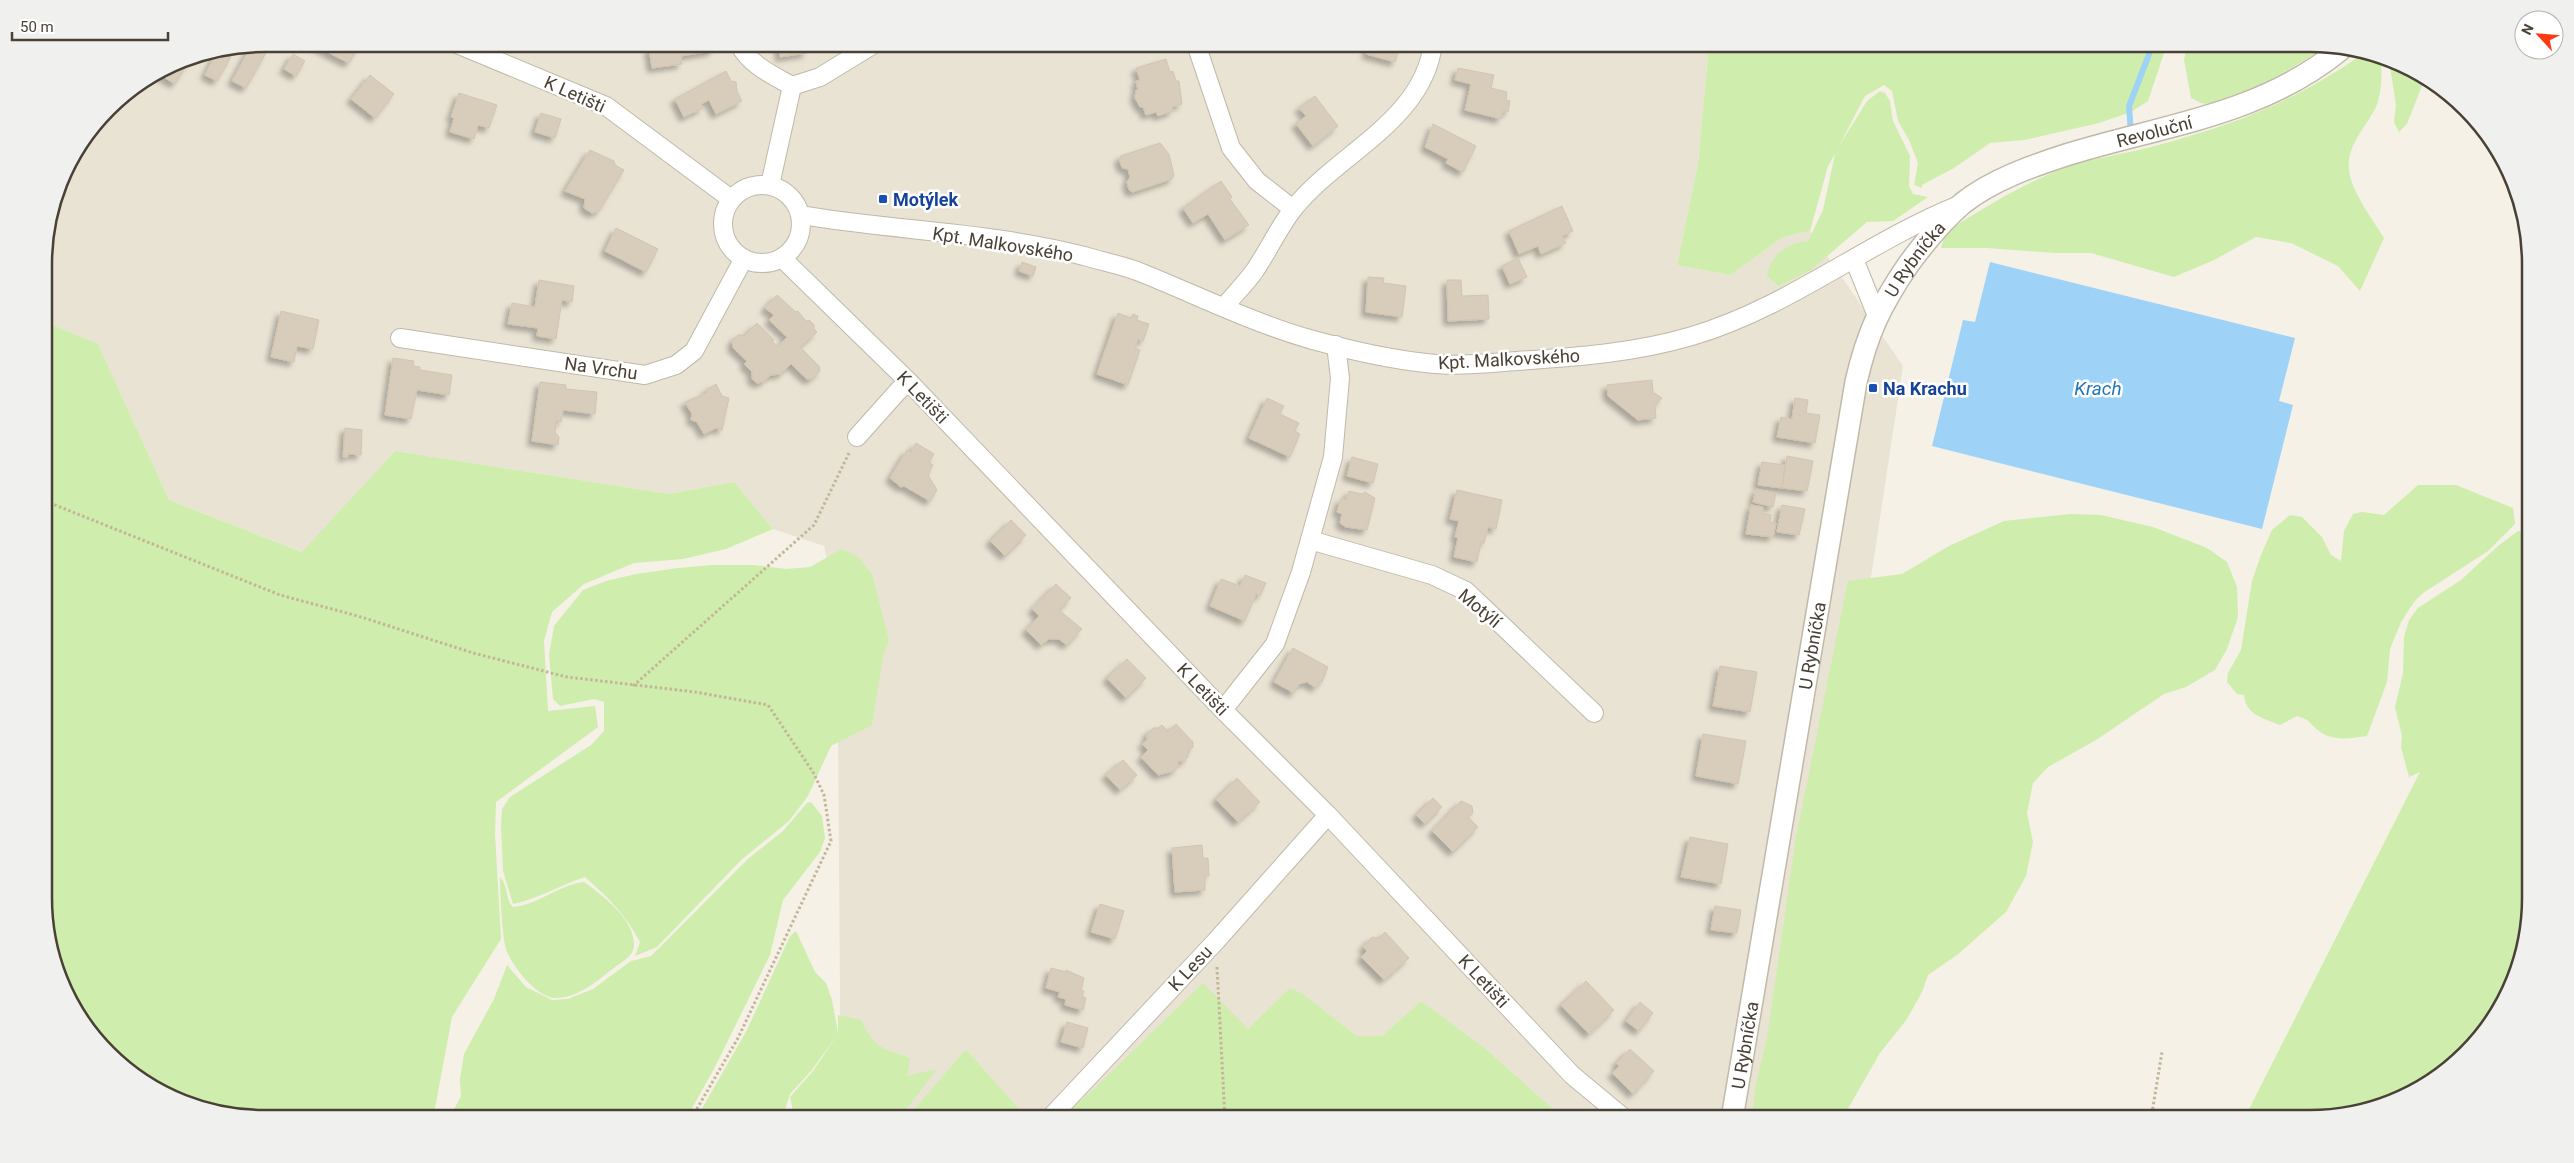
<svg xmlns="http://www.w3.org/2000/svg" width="2574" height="1163" font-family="Roboto,sans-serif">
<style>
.residential{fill:#e9e3d4}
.green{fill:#cfedac}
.water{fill:#9ed2f7}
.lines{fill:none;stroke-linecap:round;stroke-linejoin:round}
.stream{stroke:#9ed2f7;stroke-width:6}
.building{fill:#d8cdbb;stroke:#d3c5ae;filter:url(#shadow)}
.minor-casing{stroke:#c1b9a8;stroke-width:20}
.tertiary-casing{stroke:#c1b9a8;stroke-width:24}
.path{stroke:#c4b598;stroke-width:3;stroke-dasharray:2.5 2.5;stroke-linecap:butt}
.minor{stroke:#fff;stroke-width:18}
.tertiary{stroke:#fff;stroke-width:21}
.transit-dot{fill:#1a4fb4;stroke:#fff;stroke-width:2}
.labels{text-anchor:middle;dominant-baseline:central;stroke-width:5;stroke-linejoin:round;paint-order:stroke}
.street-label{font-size:18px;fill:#494135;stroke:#fff}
.transit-label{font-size:18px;font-weight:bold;fill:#164399;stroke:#fff;text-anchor:start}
.water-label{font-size:19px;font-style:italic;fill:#2377b6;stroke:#fff}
.rim{fill:none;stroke:#494135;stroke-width:2.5}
</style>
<defs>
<filter id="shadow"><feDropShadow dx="-4.5" dy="4.5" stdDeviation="2.5" flood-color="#0004"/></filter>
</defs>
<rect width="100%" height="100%" fill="#f5f1e7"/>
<path class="residential" d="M264,44H1709L1698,164L1677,265L1730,275L1783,237L1810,231L1903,366L1789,1119H1556L1560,1115L1486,1049L1421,1001L1382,1036H1357L1303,994L1248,1029L1096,1087L1059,1119H1028L966,1049L907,1119H841L837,606L824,546L773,529L734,482L669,494L395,451L303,552L169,500L98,344L44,321V249L67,166L119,99L180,60Z"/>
<g class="green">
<path d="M1709,44H2167L2148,101L2131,112L2099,123L2024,140L1990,143L1954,168L1922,185V188L1914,185L1918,163L1909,140L1898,121L1892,91L1884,85L1865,96L1839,146L1867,101L1880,91L1885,93L1890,101L1893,121L1910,156L1909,186L1913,194L1928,197L1893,221L1867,222L1811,270L1779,286L1767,276C1771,255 1787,243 1808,241L1823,210L1835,154L1828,166L1810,231L1783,237L1730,275L1677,265L1698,164Z"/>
<path d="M2188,44H2310L2325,47C2305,61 2224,110 2201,103C2198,102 2194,99 2191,98L2184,59Z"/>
<path d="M2361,55L2381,58C2382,73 2382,93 2376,107C2366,127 2346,146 2349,170C2351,191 2373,220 2384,238L2360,291L2338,266L2291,243L2256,237L2214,260L2174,277L2091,253H2056L1987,248H1941L1944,238L1955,226C1989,205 2025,183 2062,169C2087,159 2120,155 2147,148C2230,126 2289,105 2361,55Z"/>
<path d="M2389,60L2425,78L2407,124L2399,132L2394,122L2396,105Z"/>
<path d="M44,321L98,344L169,500L302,552L395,451L669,494L734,482L773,529L726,549L683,559L634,563L584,584L552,612L544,641L548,711L595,706L598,727L496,802L495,834L501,939L452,1017L433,1119H264L180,1102L130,1074L89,1033L60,983L46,928Z"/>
<path d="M2418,485H2456L2513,508L2515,524L2488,551L2423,593L2414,602L2401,622L2390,649L2387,682L2367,736C2352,738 2333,742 2319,731C2308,723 2313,721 2297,716L2280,725C2263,718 2246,715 2244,695L2237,694L2227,682L2228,673L2241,650L2252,581L2261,555L2272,530L2290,515L2302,517L2322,537L2331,555L2341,561L2344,531L2353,514L2362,512L2384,515Z"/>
<path d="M2070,514L2101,515L2153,527L2207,548L2227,562L2237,587L2238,617L2227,649L2215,670L2186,687L2164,694L2096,740L2048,767L2033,783L2027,813L2033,842L2026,876L2006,912L1957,955L1928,975L1922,992L1907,1019L1880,1053L1842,1119H1752L1756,1084L1767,1038L1796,837L1848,581L1902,574L1949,546L2004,521Z"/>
<path d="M2518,531L2529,533L2530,899L2513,983L2476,1044L2433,1082L2381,1107L2324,1119H2244L2420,772L2409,777L2401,747L2402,736L2395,707L2403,673L2404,637L2409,620L2418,608L2461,580L2498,546Z"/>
<path d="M842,549L858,557L872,574L889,641L883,656L872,725L831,746L808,796L789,821L741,860L657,947L635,956L640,942C626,915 607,896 585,877C560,885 538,899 513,904L503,871L501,825L502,809L510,797L591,745L604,731V702L594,699L560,706L553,699L549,655L554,626L583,590L606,581L636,574L678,568L712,565H753L786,569L810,567Z"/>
<path d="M811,802L822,816L825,838L820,852L783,900L770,955L716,1065L686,1119H449L461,1096L460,1079L464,1054L494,999L507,965L526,987L552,1000L568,999L593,989L631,961L651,956L749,858L783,831L807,803Z"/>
<path d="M500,877C509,887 505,900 513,907C538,905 558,885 584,882C603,896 634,918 634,945C634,956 623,961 615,967C598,980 579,998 555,998C537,998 511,965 506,949C502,934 500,893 500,877Z"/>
<path d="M796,931L815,972L826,983L832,1000L838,1033V1015L861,1020C876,1050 882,1048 910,1058L907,1076L937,1069L899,1119H786L793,1111L790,1097L813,1071L838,1034L811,1071L790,1094L782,1119H696L747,1030L790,936Z"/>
<path d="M1203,983L1248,1029L1290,988L1303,994L1357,1036H1382L1421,1001L1486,1049L1560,1115L1556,1119H1059L1096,1087Z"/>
<path d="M966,1049L1028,1119H906Z"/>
</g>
<path class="water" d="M1990,262L2295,338L2279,401L2293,405L2262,529L1932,446L1963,320L1975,322Z"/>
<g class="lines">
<path class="stream" d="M2131,134L2129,106L2153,44"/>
</g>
<g class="building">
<path d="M313,44H345L337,57Z"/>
<path d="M345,44H360L349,63L337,57Z"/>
<path d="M679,44H715V47L712,51L681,56L682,64L652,68L649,48Z"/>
<path d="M769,44H806L807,53L780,57L779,45Z"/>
<path d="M1369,44H1401L1395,62L1366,54Z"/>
<path d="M251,46L258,47L266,53L246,88L232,81Z"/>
<path d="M220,52L231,57L217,81L205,75L216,53Z"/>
<path d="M293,54L305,61L296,76L284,69Z"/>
<path d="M191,58L175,84L159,74L180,60Z"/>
<path d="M1166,59L1170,72L1173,71L1176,81H1179L1182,104L1172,107L1173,111L1158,116L1156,112L1146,115L1143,107H1140L1135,98L1136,90H1138L1136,81L1140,80L1136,68Z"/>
<path d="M1458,68L1494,75L1491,88L1507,92L1506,100L1510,101L1508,112L1503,111L1501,119L1465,110L1471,84L1455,80Z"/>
<path d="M726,71L731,81L736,82L737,91L742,101L716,114L709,100L701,104L703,108L684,117L675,99Z"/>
<path d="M370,75L394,94L375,118L351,99Z"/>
<path d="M459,93L497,105L489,128L478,125L474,139L450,132L454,118L451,117Z"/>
<path d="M1315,96L1338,126L1313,146L1296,124L1306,116L1299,108Z"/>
<path d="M541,113L561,119L555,138L535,132Z"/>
<path d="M1433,124L1476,146L1463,172L1446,163L1448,159L1425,147Z"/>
<path d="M1160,143L1169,154L1174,175L1172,179L1133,192L1129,190L1127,182L1130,177L1128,169L1122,168L1119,159L1121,156Z"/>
<path d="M590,150L614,161L615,165L624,170L599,211L592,213L584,208L585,199L565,191Z"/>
<path d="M1221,181L1232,197L1230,199L1249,225L1225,240L1208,214L1193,223L1183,208Z"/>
<path d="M1562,206L1573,231L1562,236L1566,243L1541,254L1538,246L1519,254L1509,231Z"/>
<path d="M616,228L658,249L646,272L605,251Z"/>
<path d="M1518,258L1527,277L1510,284L1502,266Z"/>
<path d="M1022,262L1036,267L1033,276L1019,271Z"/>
<path d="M1368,277L1384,278L1383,283L1406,286L1402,317L1366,312Z"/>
<path d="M539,280L574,286L572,302L562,300L556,339L537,336L538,328L508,324L512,303L535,307Z"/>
<path d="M1447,280H1461L1462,296L1488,295L1489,319L1448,321Z"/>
<path d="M777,295L796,312L798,311L806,321L809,320L814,325V329L817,332L800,347L819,366L820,371L812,379H807L791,364L781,374L771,375L763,382L757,383L752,379V372L744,364L747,361L733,348L732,341L738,335H745L757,323L774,340L772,341L778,347L787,337L769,320L774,315L765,308Z"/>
<path d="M281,311L319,320L313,349L297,346L294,362L271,357Z"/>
<path d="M1118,313L1131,318L1133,314L1138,316L1137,320L1149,324L1143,341L1138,339L1135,348L1140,350L1128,385L1097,374Z"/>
<path d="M393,358L414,361L413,366L420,367V370L452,375L449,395L417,390L411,419L385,415Z"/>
<path d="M1652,380L1653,392L1662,398L1655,406L1656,418L1638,420L1608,396L1607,385Z"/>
<path d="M540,382L566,385V389L597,392L595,414L563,410L561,422L556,421L555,432L559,437L558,445L532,441Z"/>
<path d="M716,384L722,396L729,398L722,430L716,428L704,434L697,422L691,420L692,414L685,402L707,393L706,390Z"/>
<path d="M1267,398L1284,406L1280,414L1299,423L1295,431L1300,434L1290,457L1249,438Z"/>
<path d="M1795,398L1808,400L1806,413L1820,415L1815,443L1777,437L1781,417L1792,419Z"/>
<path d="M345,428L362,430L361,455L348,454V457H343Z"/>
<path d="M916,443L934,454L929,463L933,465L928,475L937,490L930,501L904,486L901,487L890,478L907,450L911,452Z"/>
<path d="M1787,456L1813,461L1807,491L1782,488Z"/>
<path d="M1352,457L1378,464L1373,483L1347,476Z"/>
<path d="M1762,462L1785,465L1782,488L1758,485Z"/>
<path d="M1756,489L1776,493L1773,507L1753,502Z"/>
<path d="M1457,490L1502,500L1496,529L1488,527L1484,543H1481L1477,562L1454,557L1458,538L1455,537L1459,521L1450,519Z"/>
<path d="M1349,491L1362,494L1365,492L1375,498L1367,530L1346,527L1340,523L1342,514L1337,512L1341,498L1346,500Z"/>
<path d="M1751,505L1763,507L1762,513L1771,515L1770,522L1776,523L1773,537L1746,534Z"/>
<path d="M1782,505L1805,509L1799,535L1777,532Z"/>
<path d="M1011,520L1026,535L1005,556L990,541Z"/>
<path d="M1245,575L1266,583L1260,596L1256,594L1245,621L1210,606L1221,579L1240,586Z"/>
<path d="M1056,584L1071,598L1059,610L1082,629L1067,645L1059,639H1049L1041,645L1026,630L1039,616L1032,609Z"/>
<path d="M1293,648L1328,667L1322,682L1320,681L1316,688L1307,682L1299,684L1294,693L1274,682Z"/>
<path d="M1127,659L1146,678L1126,698L1107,678Z"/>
<path d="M1720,666L1757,672L1750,712L1713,706Z"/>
<path d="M1176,724L1193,742V747L1188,752V757L1184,761H1178V767L1174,771L1158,775L1141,757L1148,750L1142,744L1147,740V734L1153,728H1158L1162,725L1168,731Z"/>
<path d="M1703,734L1746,741L1738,784L1696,776Z"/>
<path d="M1123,760L1137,775L1120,790L1106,775Z"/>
<path d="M1237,778L1260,802L1238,822L1216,799Z"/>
<path d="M1433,798L1442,807L1425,824L1416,815Z"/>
<path d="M1461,801L1472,806L1473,813L1468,817L1478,827L1453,852L1432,831Z"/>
<path d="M1690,837L1728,844L1721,884L1681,877Z"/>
<path d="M1202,845L1203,858H1208L1209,876H1205V890L1175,892L1172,848Z"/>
<path d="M1100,904L1124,911L1115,939L1091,932Z"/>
<path d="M1715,906L1741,910L1737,933L1711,930Z"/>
<path d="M1385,932L1409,958L1384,980L1361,957L1367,951L1363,947L1372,937L1378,939Z"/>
<path d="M1051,968L1066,972V970L1084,978L1081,990L1084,991L1082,996L1086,998L1083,1010L1065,1005L1066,999L1058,997L1060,992L1046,988Z"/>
<path d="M1586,981L1614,1010L1589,1034L1561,1005Z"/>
<path d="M1640,1002L1653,1013L1639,1031L1626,1021Z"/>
<path d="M1067,1022L1088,1028L1083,1048L1061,1042Z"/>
<path d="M1630,1049L1654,1071L1633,1094L1612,1073L1619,1066L1616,1063Z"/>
</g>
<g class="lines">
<defs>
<g id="minor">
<path d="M457,44L606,106L731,199"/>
<path d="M739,44C750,65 772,75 792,86L820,77L874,44"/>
<path d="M1196,44L1231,148L1257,181L1293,209"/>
<path d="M770,185L792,86"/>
<circle cx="762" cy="224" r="39"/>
<path d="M801,215C895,231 992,232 1084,256C1101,261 1120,265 1137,271C1195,294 1252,323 1313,340C1349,350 1389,359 1426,363C1455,367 1488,363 1517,361C1576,357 1635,353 1692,336C1788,308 1867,242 1959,205"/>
<path d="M783,259L909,382L1223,710L1328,815L1572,1075L1625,1119"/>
<path d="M1854,259L1877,316"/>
<path d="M1224,307C1233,296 1244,285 1253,273C1268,252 1278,228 1294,208C1338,153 1423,121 1433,44"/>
<path d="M400,338L645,375L676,365L694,351L743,260"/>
<path d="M857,437L899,390L909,382"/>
<path d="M1310,540L1432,575L1466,591L1594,713"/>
<path d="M1223,710L1275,644L1301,572L1333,457L1340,378L1336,345"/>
<path d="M1049,1119L1216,941L1328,815"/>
</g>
<g id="tertiary">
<path id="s1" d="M1732,1119L1856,382C1867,334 1880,306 1908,265C1924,243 1942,221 1963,203C1992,180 2032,166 2066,155C2162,125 2259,116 2340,50"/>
</g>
</defs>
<use href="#minor" class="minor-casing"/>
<use href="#tertiary" class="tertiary-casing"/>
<g class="path">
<path d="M45,501L280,595L358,616L473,653L567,677L695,692L768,705L813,772L824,795L831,841L738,1038L691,1119"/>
<path d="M633,686L814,525L849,453"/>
<path d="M1217,967L1225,1119"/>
<path d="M2151,1119L2162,1052"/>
</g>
<use href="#minor" class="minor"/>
<use href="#tertiary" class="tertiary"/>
</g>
<g class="transit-dot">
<rect x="878" y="194" width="10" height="10" rx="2.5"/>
<rect x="1868" y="383" width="10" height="10" rx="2.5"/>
</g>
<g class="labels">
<g class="street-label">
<text transform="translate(575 94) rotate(24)">K Letišti</text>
<text stroke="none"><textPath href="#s1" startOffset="1165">Revoluční</textPath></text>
<text transform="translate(1003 244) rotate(9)">Kpt. Malkovského</text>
<text stroke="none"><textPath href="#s1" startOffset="885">U Rybníčka</textPath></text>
<text transform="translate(1509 359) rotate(-3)">Kpt. Malkovského</text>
<text transform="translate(601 368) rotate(8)">Na Vrchu</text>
<text transform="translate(923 397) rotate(46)">K Letišti</text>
<text transform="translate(1480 608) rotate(40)">Motýlí</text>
<text stroke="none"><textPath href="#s1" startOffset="480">U Rybníčka</textPath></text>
<text transform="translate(1203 689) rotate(46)">K Letišti</text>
<text transform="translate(1190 968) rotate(-47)">K Lesu</text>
<text transform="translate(1484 981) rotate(47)">K Letišti</text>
<text stroke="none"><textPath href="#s1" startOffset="75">U Rybníčka</textPath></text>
</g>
<g class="transit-label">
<text x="893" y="199">Motýlek</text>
<text x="1883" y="388">Na Krachu</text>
</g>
<g class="water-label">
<text x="2098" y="388">Krach</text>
</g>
</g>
<path d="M0 0H2574V1163H0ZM264 52H2310A212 212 0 0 1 2522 264V898A212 212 0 0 1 2310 1110H264A212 212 0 0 1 52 898V264A212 212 0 0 1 264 52Z" fill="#f0f0ef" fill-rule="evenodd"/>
<path class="rim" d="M264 52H2310A212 212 0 0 1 2522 264V898A212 212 0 0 1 2310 1110H264A212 212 0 0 1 52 898V264A212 212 0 0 1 264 52Z"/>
<g transform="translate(2539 35) rotate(296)"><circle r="24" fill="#ffffff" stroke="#b6b3ae"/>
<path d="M0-4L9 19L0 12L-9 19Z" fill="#ff3914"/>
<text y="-8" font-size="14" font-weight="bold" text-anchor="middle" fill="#494135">N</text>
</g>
<path d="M12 32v8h156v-8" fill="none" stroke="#494135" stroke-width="2.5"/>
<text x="20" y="32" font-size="15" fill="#494135" stroke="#ffffff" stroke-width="4" paint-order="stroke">50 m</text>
</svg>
